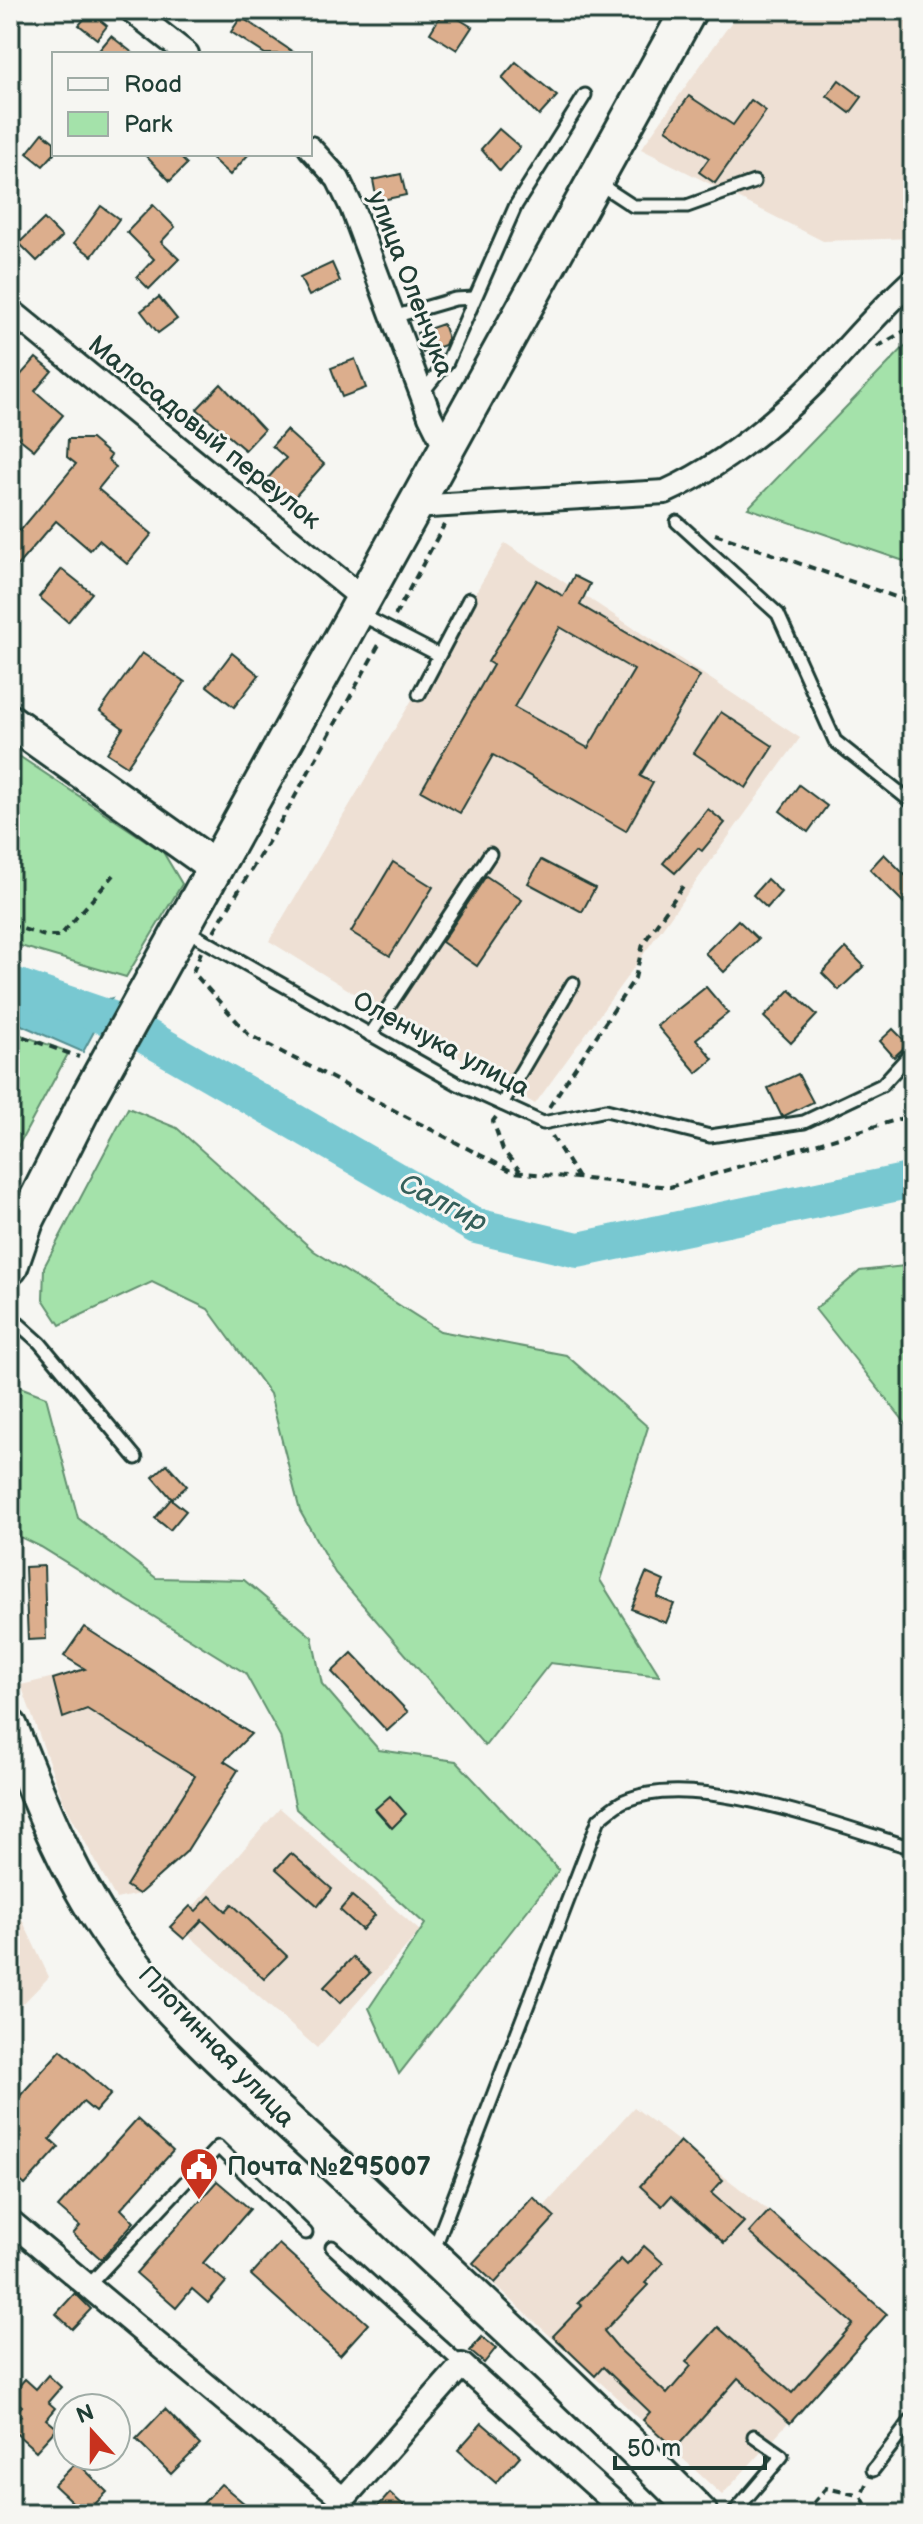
<svg xmlns="http://www.w3.org/2000/svg" width="923" height="2524" font-family="'Balsamiq Sans',sans-serif">
<style>
.built{fill:#eee0d4}
.green{fill:#a4e2aa;stroke:#62906f;stroke-width:2}
.water{fill:#78c8d1;stroke:#549092;stroke-width:2}
.lines{fill:none;stroke-linecap:round;stroke-linejoin:round}
.river{stroke:#78c8d1;stroke-width:36}
.building{fill:#dcae8d;stroke:#1f3d34;stroke-width:2;fill-rule:evenodd}
.service-casing{stroke:#1f3d34;stroke-width:17}
.minor-casing{stroke:#1f3d34;stroke-width:28}
.secondary-casing{stroke:#1f3d34;stroke-width:38}
.primary-casing{stroke:#1f3d34;stroke-width:40}
.path{stroke:#1f3d34;stroke-width:4;stroke-dasharray:8 6;stroke-linecap:butt}
.service{stroke:#f6f6f2;stroke-width:11}
.minor{stroke:#f6f6f2;stroke-width:22}
.secondary{stroke:#f6f6f2;stroke-width:32}
.primary{stroke:#f6f6f2;stroke-width:34}
.labels{text-anchor:middle;dominant-baseline:central;stroke-width:6;stroke-linejoin:round;paint-order:stroke}
.street-label{font-size:26px;fill:#1f3d34;stroke:#f6f6f2}
.poi-label{font-size:26px;font-weight:bold;fill:#1f3d34;stroke:#f6f6f2;text-anchor:start}
.water-label{font-size:28px;font-style:italic;fill:#35605b;stroke:#f6f6f2}
</style>
<rect width="100%" height="100%" fill="#f6f6f2"/>
<filter id="ink" filterUnits="userSpaceOnUse"><feTurbulence type="fractalNoise" baseFrequency=".0125" numOctaves="2"/><feDisplacementMap in="SourceGraphic" scale="16" xChannelSelector="R" yChannelSelector="G"/><feConvolveMatrix kernelMatrix="1 2 1 2 8 2 1 2 1" color-interpolation-filters="sRGB"/></filter>
<g filter="url(#ink)">
<g class="built">
<path d="M740,10H913V238L823,241L641,149Z"/>
<path d="M505,543L800,738L535,1104L269,941Z"/>
<path d="M83,1670L238,1770L186,1852L139,1894L116,1899L63,1801L21,1685Z"/>
<path d="M280,1808L420,1931L317,2048L177,1925Z"/>
<path d="M10,1894L49,1977L10,2017Z"/>
<path d="M634,2107L769,2211L887,2314L722,2495L483,2274Z"/>
</g>
<g class="green">
<path d="M913,338V564L748,508Z"/>
<path d="M10,750L163,852L182,884L126,977L10,943Z"/>
<path d="M10,1031L69,1052L10,1161Z"/>
<path d="M128,1108L177,1128L314,1251L440,1331L566,1355L648,1427L600,1580L660,1676L550,1663L485,1746L335,1573L300,1511L270,1394L208,1309L152,1282L60,1325L43,1299L44,1267Z"/>
<path d="M913,1265V1424L907,1425L815,1309L860,1271Z"/>
<path d="M20,1387L46,1397L78,1518L156,1578L244,1580L312,1637L322,1684L379,1750L456,1761L559,1870L399,2074L369,2008L425,1924L296,1809L280,1736L245,1673L41,1547L10,1532V1473Z"/>
</g>
<path class="water" d="M10,996L74,1008L112,998L83,1052L10,1020Z"/>
<g class="lines">
<path class="river" d="M10,984L121,1022L476,1226L578,1250L913,1180"/>
</g>
<g class="building">
<path d="M444,10L472,27L457,50L430,33Z"/>
<path d="M90,12L107,26L97,39L79,25Z"/>
<path d="M241,17L296,54H265L231,32Z"/>
<path d="M111,36L134,54H96Z"/>
<path d="M516,62L557,96L539,116L502,78Z"/>
<path d="M839,80L862,97L850,113L827,96Z"/>
<path d="M689,96L733,125L751,100L766,111L715,183L699,172L709,158L666,129Z"/>
<path d="M499,129L520,147L500,171L481,149Z"/>
<path d="M43,133L54,142V154L43,166L27,153Z"/>
<path d="M144,154H177L187,164L170,181Z"/>
<path d="M207,154H249L230,175Z"/>
<path d="M401,174L406,195L377,201L373,180Z"/>
<path d="M153,205L175,227L161,242L179,259L149,289L137,277L154,259L127,232Z"/>
<path d="M101,206L119,219L92,256L74,243Z"/>
<path d="M44,219L62,237L37,261L19,243Z"/>
<path d="M332,263L340,281L309,296L300,278Z"/>
<path d="M159,297L177,319L158,333L141,311Z"/>
<path d="M443,324L448,338L445,345L423,353L417,333Z"/>
<path d="M36,358L52,371L35,391L63,415L34,450L10,431V370L19,377Z"/>
<path d="M355,359L366,388L342,397L331,368Z"/>
<path d="M221,384L264,430L245,450L197,409Z"/>
<path d="M286,430L324,464L292,500L268,478L286,458L272,446Z"/>
<path d="M68,439H91L111,456L108,460L116,467L98,489L152,534L127,564L99,540L90,550L56,521L10,574V523L20,531L76,464L67,457Z"/>
<path d="M62,569L92,593L68,622L39,597Z"/>
<path d="M574,576L590,584L580,605L700,676L640,776L653,783L626,831L493,755L460,813L421,791L493,665L488,662L537,580L563,596ZM560,627L634,670L588,748L514,707Z"/>
<path d="M142,653L185,682L127,766L107,753L123,728L100,711Z"/>
<path d="M232,653L259,675L234,707L207,686Z"/>
<path d="M721,712L773,746L746,788L694,753Z"/>
<path d="M799,785L827,806L808,832L780,811Z"/>
<path d="M708,809L725,823L702,851L698,848L675,873L663,863Z"/>
<path d="M884,854L913,883V912L870,869Z"/>
<path d="M541,860L595,888L582,912L528,883Z"/>
<path d="M393,862L433,887L390,956L351,932Z"/>
<path d="M486,876L522,900L477,966L442,942Z"/>
<path d="M767,879L781,892L767,908L753,895Z"/>
<path d="M738,920L758,939L724,972L705,953Z"/>
<path d="M846,948L864,966L839,990L822,973Z"/>
<path d="M706,987L728,1013L696,1039L713,1059L697,1073L657,1026Z"/>
<path d="M790,990L817,1015L791,1043L764,1017Z"/>
<path d="M893,1029L908,1044L894,1057L880,1041Z"/>
<path d="M798,1074L813,1102L782,1117L768,1088Z"/>
<path d="M167,1464L187,1486L172,1499L153,1477Z"/>
<path d="M171,1499L186,1511L170,1530L155,1518Z"/>
<path d="M44,1566L46,1639L28,1640L25,1567Z"/>
<path d="M646,1573L664,1581L657,1597L674,1604L666,1623L631,1609Z"/>
<path d="M84,1627L251,1734L224,1761L238,1770L186,1852L139,1894L126,1886L195,1776L87,1709L63,1718L53,1679L85,1669L64,1656Z"/>
<path d="M352,1653L408,1712L387,1731L332,1672Z"/>
<path d="M390,1796L406,1814L392,1828L375,1809Z"/>
<path d="M291,1853L332,1889L318,1906L276,1869Z"/>
<path d="M210,1896L226,1911L232,1904L287,1956L264,1979L202,1920L184,1939L170,1927L190,1906L196,1911Z"/>
<path d="M352,1896L375,1915L362,1930L340,1910Z"/>
<path d="M353,1957L370,1973L340,2003L324,1987Z"/>
<path d="M61,2050L111,2094L95,2112L83,2102L50,2139L59,2147L25,2185L10,2172V2107Z"/>
<path d="M137,2119L173,2151L121,2209L134,2222L101,2259L73,2234L80,2226L58,2207Z"/>
<path d="M680,2141L723,2180L711,2193L744,2222L724,2243L671,2196L662,2206L640,2186Z"/>
<path d="M217,2181L250,2209L203,2263L226,2282L208,2303L192,2289L176,2308L136,2273Z"/>
<path d="M533,2197L555,2217L495,2283L473,2263Z"/>
<path d="M769,2211L887,2314L790,2423L738,2378L675,2449L643,2420L650,2412L603,2367L595,2376L553,2336L582,2306L578,2303L621,2259L627,2265L644,2246L663,2263L645,2283L648,2285L604,2331L620,2350L667,2394L691,2366L686,2362L718,2327L792,2393L853,2324L749,2233Z"/>
<path d="M279,2244L368,2324L340,2355L251,2275Z"/>
<path d="M75,2293L91,2309L72,2329L56,2314Z"/>
<path d="M482,2337L496,2348L484,2363L470,2351Z"/>
<path d="M48,2375L61,2387L48,2402L55,2408L46,2419L57,2428L36,2451L10,2428L21,2416L16,2412L22,2406L10,2396L25,2379L36,2389Z"/>
<path d="M165,2409L200,2445L171,2474L136,2439Z"/>
<path d="M482,2423L520,2456L496,2483L458,2450Z"/>
<path d="M77,2462L107,2492L85,2514L54,2485Z"/>
<path d="M221,2484L257,2514H193Z"/>
<path d="M390,2493L413,2514H371Z"/>
</g>
<g class="lines">
<defs>
<g id="service">
<path d="M598,183L633,206H687L754,182"/>
<path d="M393,317L455,299L474,298"/>
<path d="M422,393L447,362L516,205L585,95"/>
<path d="M677,522L778,614L835,741L913,803"/>
<path d="M358,613L439,655"/>
<path d="M419,694L469,599"/>
<path d="M184,929L458,1084L543,1123L606,1110L710,1136L804,1122L882,1085L913,1051"/>
<path d="M370,1035L490,854"/>
<path d="M502,1104L573,983"/>
<path d="M10,1316L40,1343L136,1458"/>
<path d="M332,2247L462,2365"/>
<path d="M433,2252L599,1819C607,1813 615,1805 624,1801C693,1770 833,1824 903,1845L913,1843"/>
<path d="M88,2286L218,2147L306,2233"/>
<path d="M873,2470L913,2418"/>
<path d="M343,2499L357,2514"/>
<path d="M733,2514L782,2456L754,2436"/>
</g>
<g id="minor">
<path d="M131,10L187,54"/>
<path d="M310,148L338,179L352,208L430,416L446,448"/>
<path d="M10,310L362,598"/>
<path d="M413,507L665,492C720,467 771,426 814,383C848,348 877,312 913,280"/>
<path d="M10,2221L343,2499"/>
<path d="M330,2514L462,2365L627,2514"/>
</g>
<path id="secondary" d="M10,721L215,867"/>
<g id="primary">
<path d="M10,1267L26,1221L90,1094L689,10"/>
<path d="M10,1727C40,1803 71,1882 120,1948C181,2028 260,2095 333,2163C456,2280 581,2394 700,2514"/>
</g>
</defs>
<use href="#service" class="service-casing"/>
<use href="#minor" class="minor-casing"/>
<use href="#secondary" class="secondary-casing"/>
<use href="#primary" class="primary-casing"/>
<g class="path">
<path d="M877,347L913,326"/>
<path d="M715,534L913,603"/>
<path d="M395,616L444,525"/>
<path d="M10,925L45,936H60L114,875"/>
<path d="M214,931L287,811L381,641"/>
<path d="M201,952L193,972L249,1035L513,1172L670,1187L913,1115"/>
<path d="M10,1032L79,1057"/>
<path d="M549,1107L635,978L643,944L685,883"/>
<path d="M496,1117L493,1121L503,1150L520,1171"/>
<path d="M552,1136L578,1178"/>
<path d="M866,2484L861,2496L871,2514"/>
<path d="M804,2514L826,2488L861,2496"/>
</g>
<use href="#service" class="service"/>
<use href="#minor" class="minor"/>
<use href="#secondary" class="secondary"/>
<use href="#primary" class="primary"/>
</g>
</g>
<defs>
<symbol id="civic-pin" viewBox="-11 -11 22 30"><path d="M0 17L-7.5 6A9.5 9.5 0 1 1 7.5 6Z" fill="#c8321e" stroke="#f6f6f2"/><path d="M-.6-6.5H3V-4.5H.6V-3L4-1V1h2V6H-6V1h2V-1L-.6-3ZM-1.2 2.5V6h2.4V2.5Z" fill="#fff"/></symbol>
</defs>
<g fill-rule="evenodd">
<use href="#civic-pin" x="177" y="2145" width="44" height="60"/>
</g>
<g class="labels">
<g class="street-label">
<text transform="translate(410 284) rotate(69)">улица Оленчука</text>
<text transform="translate(204 433) rotate(39)">Малосадовый переулок</text>
<text transform="translate(441 1045) rotate(28)">Оленчука улица</text>
<text transform="translate(216 2047) rotate(46)">Плотинная улица</text>
</g>
<g class="poi-label">
<text x="227" y="2167">Почта №295007</text>
</g>
<g class="water-label">
<text transform="translate(443 1203) rotate(27)">Салгир</text>
</g>
</g>
<rect width="923" height="2524" fill="none" stroke="#f6f6f2" stroke-width="40"/>
<rect x="20" y="20" width="883" height="2484" fill="none" stroke="#1f3d34" stroke-width="3" filter="url(#ink)"/>
<rect x="52" y="52" width="260" height="104" fill="#f6f6f2" stroke="#a0aca6" stroke-width="2"/>
<rect x="68" y="78" width="40" height="12" fill="#f6f6f2" stroke="#a0aca6" stroke-width="2"/>
<text x="124" y="92" font-size="24" fill="#1f3d34">Road</text>
<rect x="68" y="112" width="40" height="24" fill="#a4e2aa" stroke="#a0aca6" stroke-width="2"/>
<text x="124" y="132" font-size="24" fill="#1f3d34">Park</text>
<g transform="translate(92 2432) rotate(339)"><circle r="38" fill="#f6f6f2" stroke="#a0aca6" stroke-width="2"/>
<path d="M0-6L14 30L0 20L-14 30Z" fill="#c8321e"/>
<text y="-12" font-size="22" font-weight="bold" text-anchor="middle" fill="#1f3d34">N</text>
</g>
<path d="M615 2456v12h150v-12" fill="none" stroke="#1f3d34" stroke-width="4"/>
<text x="627" y="2456" font-size="24" fill="#1f3d34" stroke="#f6f6f2" stroke-width="6" paint-order="stroke">50 m</text>
</svg>
